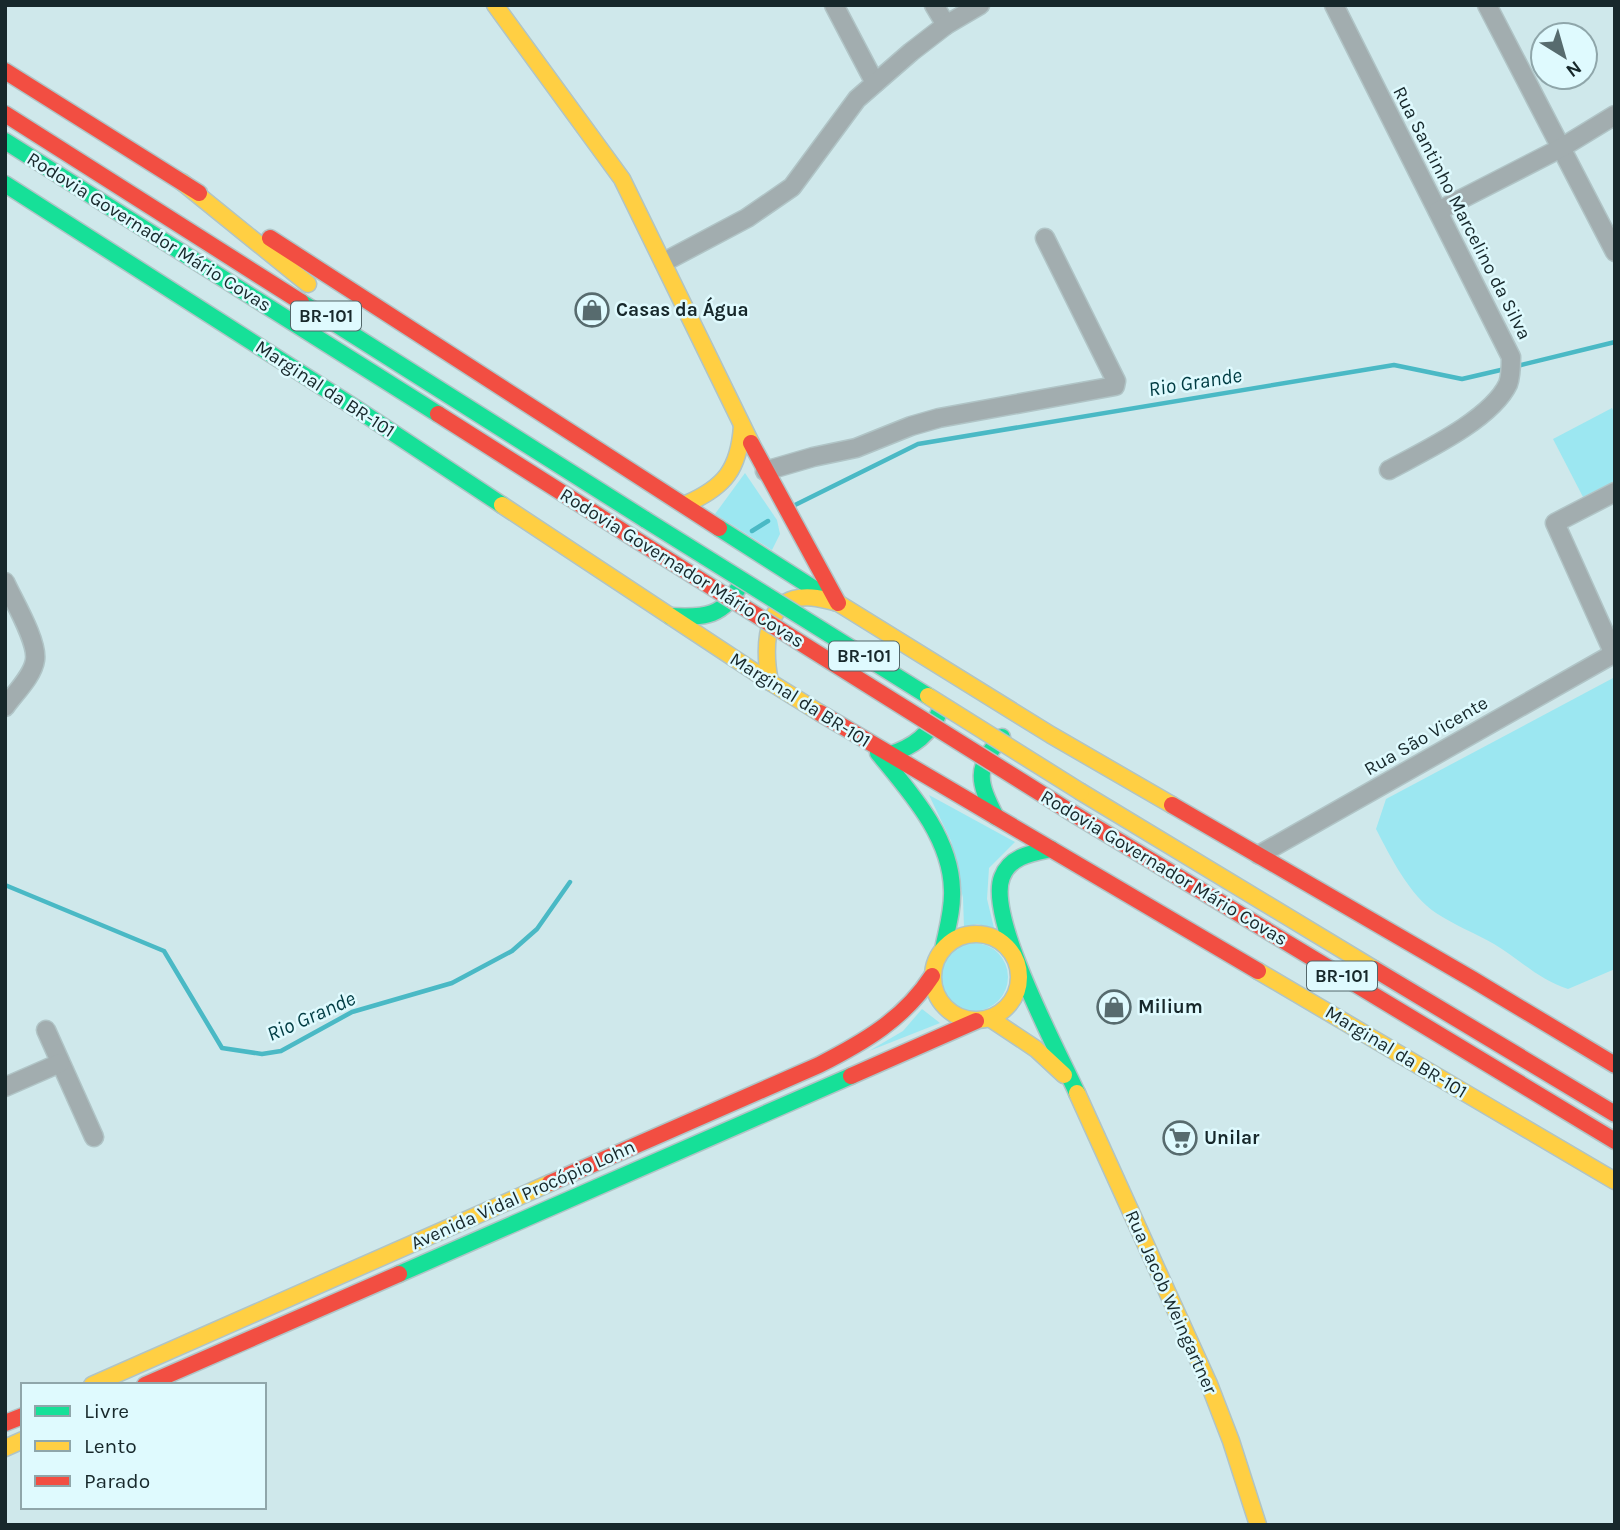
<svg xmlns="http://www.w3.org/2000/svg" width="1620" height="1530" font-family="Karla,sans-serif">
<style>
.green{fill:#9ce7f1}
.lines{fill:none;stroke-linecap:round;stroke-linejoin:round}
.stream{stroke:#4ab9c5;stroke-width:4.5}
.street-casing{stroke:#b0c4c6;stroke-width:21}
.fast-casing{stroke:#b0c4c6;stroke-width:19}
.slow-casing{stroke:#b0c4c6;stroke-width:19}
.jam-casing{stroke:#b0c4c6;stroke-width:19}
.street{stroke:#a2adaf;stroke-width:18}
.fast{stroke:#16e098;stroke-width:16}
.slow{stroke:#ffcf43;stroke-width:16}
.jam{stroke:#f24e42;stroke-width:16}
.fast-bridge-casing{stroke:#b0c4c6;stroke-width:19;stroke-linecap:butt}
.slow-bridge-casing{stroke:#b0c4c6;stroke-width:19;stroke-linecap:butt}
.jam-bridge-casing{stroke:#b0c4c6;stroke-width:19;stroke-linecap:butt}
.fast-bridge{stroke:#16e098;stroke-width:16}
.slow-bridge{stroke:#ffcf43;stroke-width:16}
.jam-bridge{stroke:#f24e42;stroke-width:16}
.labels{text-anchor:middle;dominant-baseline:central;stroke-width:5;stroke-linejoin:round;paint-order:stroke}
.shield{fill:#dffafe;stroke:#53676a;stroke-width:2}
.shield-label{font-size:18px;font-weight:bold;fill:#17282b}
.street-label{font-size:19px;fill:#17282b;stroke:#dffafe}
.poi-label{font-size:19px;font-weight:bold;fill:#17282b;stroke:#dffafe;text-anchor:start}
.water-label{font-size:21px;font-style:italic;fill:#003c43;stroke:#dffafe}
</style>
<rect width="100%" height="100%" fill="#cfe8eb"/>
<g class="green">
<path d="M1612,408L1615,414V481L1583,497L1553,439Z"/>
<path d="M745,473L777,520L780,534L772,550L715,514Z"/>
<path d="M1615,677V969L1568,989C1539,980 1519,959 1494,944C1475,933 1454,925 1436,913C1410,896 1390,856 1376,829L1386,799Z"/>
<path d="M929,795L1015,842L989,868L987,899L994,928L977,924L964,928L963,898L951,841Z"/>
<circle cx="974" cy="977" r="34"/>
<path d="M922,1009L940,1023L869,1051L903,1031Z"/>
</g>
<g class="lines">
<g class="stream">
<path d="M1517,366L1615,342"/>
<path d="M795,505L918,444L1394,365L1462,379L1505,369"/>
<path d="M752,531L768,521"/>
<path d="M5,885L164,951L222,1048L262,1054L281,1051L352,1012L452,983L512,951L537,929L570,882"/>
</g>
<defs>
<g id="street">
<path d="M834,5L875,83"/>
<path d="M934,5L946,25"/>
<path d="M1334,5L1511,357C1511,366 1511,376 1508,384C1491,420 1422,452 1389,470"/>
<path d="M1487,5L1615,252"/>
<path d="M1438,211L1561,148L1615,115"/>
<path d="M664,262L747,218L792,187L857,99L911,52L946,25L980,5"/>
<path d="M765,471L813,457L856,448L911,426L939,418L1115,386L1116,381L1045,238"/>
<path d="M5,582C13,600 38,641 35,660C33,676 14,694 5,707"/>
<path d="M1614,654L1555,523L1615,492"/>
<path d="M1259,855L1615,653"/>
<path d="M46,1030L94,1137"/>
<path d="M5,1087L60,1063"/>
</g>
<g id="fast">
<path d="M5,141L438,414"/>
<path d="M5,184L357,409L502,505"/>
<path d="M301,302L646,520"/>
<path d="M719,528L835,602"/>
<path d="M670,616C705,618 724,617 741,583"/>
<path d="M878,753C910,792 951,837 952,890C953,910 947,929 943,949"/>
<path d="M888,755C914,747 931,734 941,708"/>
<path d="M996,817C978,782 974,768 1002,737"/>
<path d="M1051,849C1032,853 1010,856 1002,877C986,917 1058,1051 1077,1093"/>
<path d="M399,1274L851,1076"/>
</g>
<g id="slow">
<path d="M495,5L622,179L751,443"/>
<path d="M182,182L308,284"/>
<path d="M686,504C725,487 739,469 742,426"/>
<path d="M502,505L770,682"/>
<path d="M820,713L770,682C765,657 762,608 794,599C809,595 824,599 838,603L1051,735L1172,805"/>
<path d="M1081,792L1374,969"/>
<circle cx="976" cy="977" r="43"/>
<path d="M1258,971L1615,1181"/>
<path d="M991,1019L1036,1049L1064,1075"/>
<path d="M1077,1093L1209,1384L1231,1441L1258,1525"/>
<path d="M92,1385L550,1183"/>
<path d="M5,1448L23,1440"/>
</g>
<g id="jam">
<path d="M5,71L199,193"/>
<path d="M5,114L301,302"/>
<path d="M270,238L719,528"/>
<path d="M438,414L635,539"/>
<path d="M751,443L838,603"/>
<path d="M820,713L1258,971"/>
<path d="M1172,805L1472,979L1615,1065"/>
<path d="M1069,811L1615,1141"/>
<path d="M1374,969L1615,1114"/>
<path d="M851,1076L976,1021"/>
<path d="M550,1183L819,1065C864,1042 904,1019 932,976"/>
<path d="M145,1385L399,1274"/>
<path d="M5,1423L23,1416"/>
</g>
</defs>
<use href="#street" class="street-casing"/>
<use href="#fast" class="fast-casing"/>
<use href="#slow" class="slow-casing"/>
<use href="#jam" class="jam-casing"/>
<use href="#street" class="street"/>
<use href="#fast" class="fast"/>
<use href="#slow" class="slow"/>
<use href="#jam" class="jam"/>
<defs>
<path id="fast-bridge" d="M646,520L928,696"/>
<path id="slow-bridge" d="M928,696L1081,792"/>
<path id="jam-bridge" d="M635,539L1069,811"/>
</defs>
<use href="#fast-bridge" class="fast-bridge-casing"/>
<use href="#slow-bridge" class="slow-bridge-casing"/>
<use href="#jam-bridge" class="jam-bridge-casing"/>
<use href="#fast-bridge" class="fast-bridge"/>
<use href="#slow-bridge" class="slow-bridge"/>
<use href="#jam-bridge" class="jam-bridge"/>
</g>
<defs>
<symbol id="shop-ring" viewBox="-11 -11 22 22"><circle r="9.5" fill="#dffafe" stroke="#576b6e" stroke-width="1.5"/><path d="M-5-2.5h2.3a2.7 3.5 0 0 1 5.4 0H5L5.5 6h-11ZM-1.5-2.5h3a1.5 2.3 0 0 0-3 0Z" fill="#576b6e"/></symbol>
<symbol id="supermarket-ring" viewBox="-11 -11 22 22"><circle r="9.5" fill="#dffafe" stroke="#576b6e" stroke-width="1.5"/><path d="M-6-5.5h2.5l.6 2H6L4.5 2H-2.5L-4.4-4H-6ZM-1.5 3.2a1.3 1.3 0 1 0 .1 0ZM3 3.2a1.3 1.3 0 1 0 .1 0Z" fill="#576b6e"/></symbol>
</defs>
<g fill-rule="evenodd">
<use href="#shop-ring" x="573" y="291" width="38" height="38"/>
<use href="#shop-ring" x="1095" y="988" width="38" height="38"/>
<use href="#supermarket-ring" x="1161" y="1119" width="38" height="38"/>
</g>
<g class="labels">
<g class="shield">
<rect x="291" y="301.5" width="70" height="29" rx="5"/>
<rect x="829" y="641.5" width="70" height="29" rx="5"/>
<rect x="1307" y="961.5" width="70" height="29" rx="5"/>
</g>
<g class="shield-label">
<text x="326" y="316">BR-101</text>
<text x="864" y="656">BR-101</text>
<text x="1342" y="976">BR-101</text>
</g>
<g class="street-label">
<text transform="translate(1462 213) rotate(63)">Rua Santinho Marcelino da Silva</text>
<text transform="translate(149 232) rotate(32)">Rodovia Governador Mário Covas</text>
<text transform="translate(325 389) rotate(33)">Marginal da BR-101</text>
<text transform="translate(682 568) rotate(32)">Rodovia Governador Mário Covas</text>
<text transform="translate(800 700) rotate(32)">Marginal da BR-101</text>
<text transform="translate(1426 736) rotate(-30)">Rua São Vicente</text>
<text transform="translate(1164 868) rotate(31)">Rodovia Governador Mário Covas</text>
<text transform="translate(1396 1052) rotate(31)">Marginal da BR-101</text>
<text transform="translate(523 1195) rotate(-24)">Avenida Vidal Procópio Lohn</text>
<text transform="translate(1171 1302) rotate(66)">Rua Jacob Weingartner</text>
</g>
<g class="poi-label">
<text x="616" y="310">Casas da Água</text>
<text x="1138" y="1007">Milium</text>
<text x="1204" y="1138">Unilar</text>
</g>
<g class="water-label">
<text transform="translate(1195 382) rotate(-9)">Rio Grande</text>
<text transform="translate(311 1016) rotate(-24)">Rio Grande</text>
</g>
</g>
<rect width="1620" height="1530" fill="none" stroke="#17282b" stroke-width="14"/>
<rect x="21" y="1383" width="245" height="126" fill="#dffafe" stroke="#8fa6aa" stroke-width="2"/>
<rect x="35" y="1406" width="35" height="10" fill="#16e098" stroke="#8fa6aa" stroke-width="2"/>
<text x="84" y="1418" font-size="21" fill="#17282b">Livre</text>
<rect x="35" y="1441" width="35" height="10" fill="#ffcf43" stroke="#8fa6aa" stroke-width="2"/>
<text x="84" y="1453" font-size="21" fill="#17282b">Lento</text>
<rect x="35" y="1476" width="35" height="10" fill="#f24e42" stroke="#8fa6aa" stroke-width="2"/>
<text x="84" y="1488" font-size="21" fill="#17282b">Parado</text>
<g transform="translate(1564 56) rotate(143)"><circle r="33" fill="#dffafe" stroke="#8fa6aa" stroke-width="2"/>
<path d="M0-5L12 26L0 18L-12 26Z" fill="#576b6e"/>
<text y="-10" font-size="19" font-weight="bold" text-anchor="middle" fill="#17282b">N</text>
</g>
</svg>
